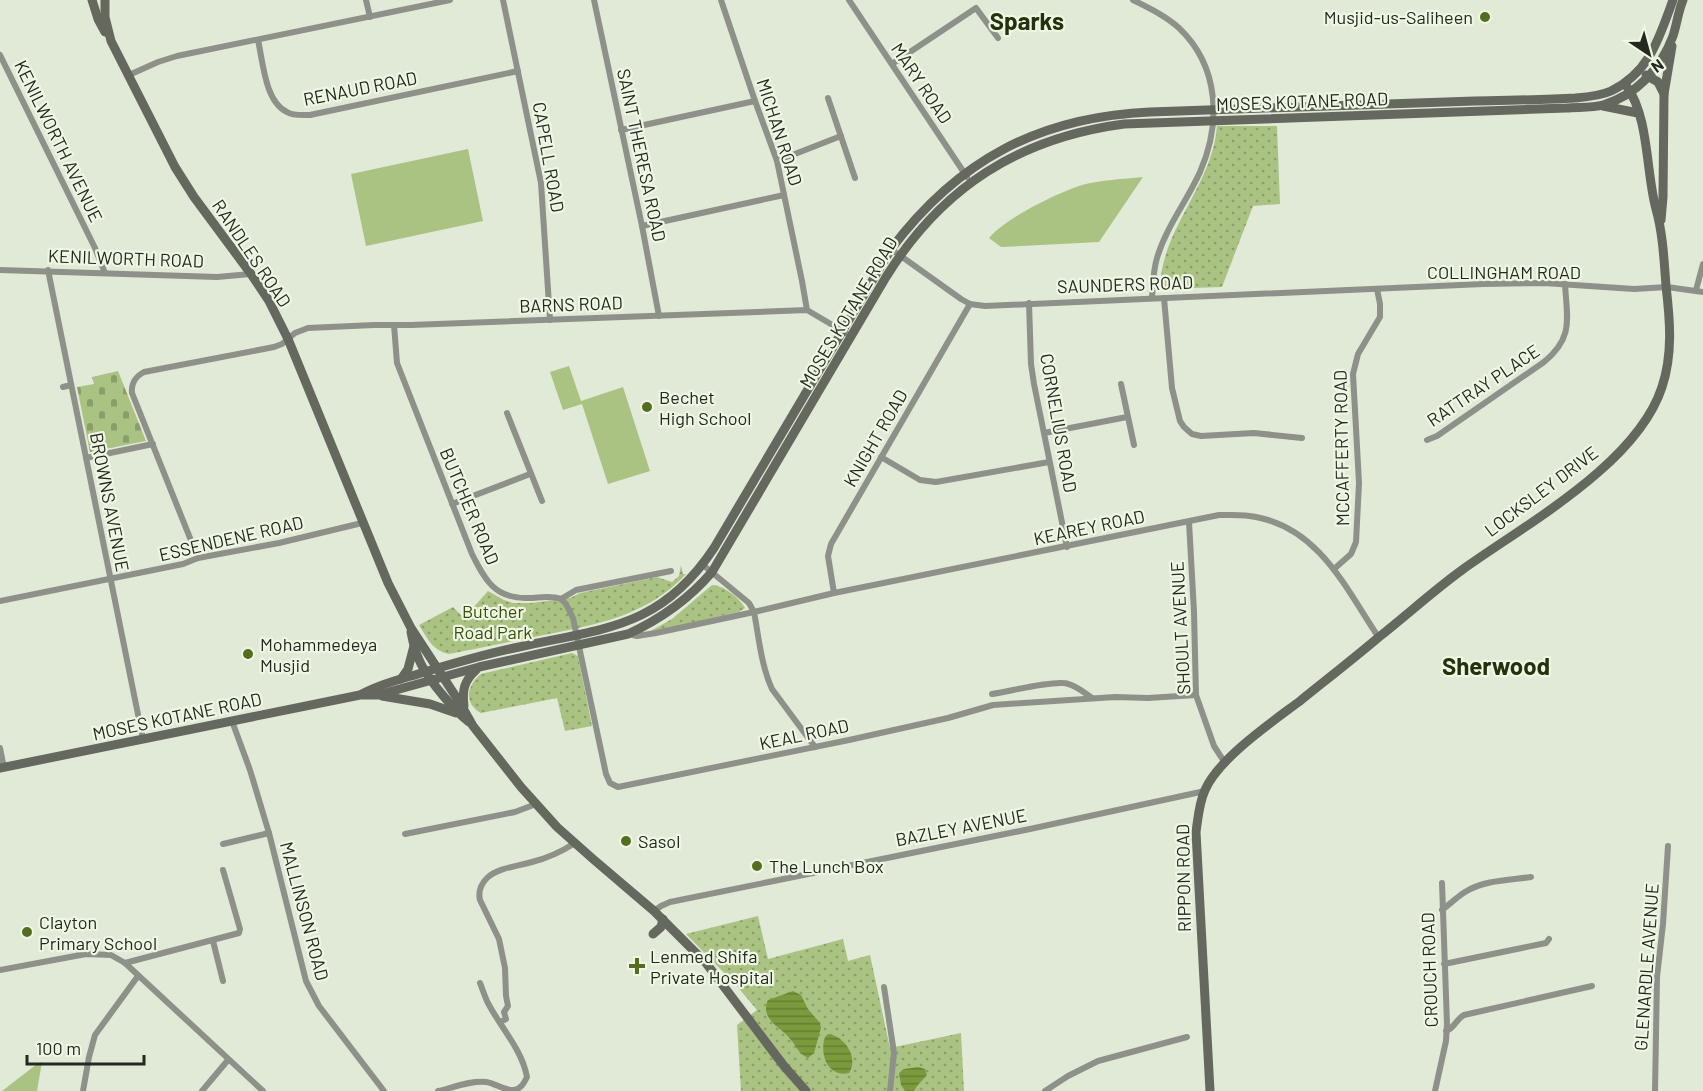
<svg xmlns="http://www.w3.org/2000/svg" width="1703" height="1091" font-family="Barlow,sans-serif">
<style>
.grass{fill:url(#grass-dots)}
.cemetery{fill:url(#cemetery-stones)}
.garden{fill:#aac382}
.water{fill:url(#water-rules)}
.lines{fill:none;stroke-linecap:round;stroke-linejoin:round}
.street{stroke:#8d9189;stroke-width:6}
.secondary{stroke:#64685e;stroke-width:9}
.poi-dot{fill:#546e20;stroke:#eef6e4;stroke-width:2}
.labels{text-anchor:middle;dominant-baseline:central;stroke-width:4.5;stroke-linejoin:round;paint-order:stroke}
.poi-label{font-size:18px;fill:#252821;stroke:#eef6e4;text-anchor:start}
.street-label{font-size:18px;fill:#252821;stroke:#eef6e4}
.park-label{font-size:18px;fill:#3a4f09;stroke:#eef6e4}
.district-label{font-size:24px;font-weight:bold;fill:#24310c;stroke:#eef6e4}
</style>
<defs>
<pattern id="grass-dots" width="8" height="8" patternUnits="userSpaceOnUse" patternTransform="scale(1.5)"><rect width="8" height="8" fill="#aac382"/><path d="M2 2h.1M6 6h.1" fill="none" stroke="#8a9e6a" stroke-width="1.8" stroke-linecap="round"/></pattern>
<pattern id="cemetery-stones" width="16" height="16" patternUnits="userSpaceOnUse" patternTransform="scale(1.5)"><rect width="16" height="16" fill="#aac382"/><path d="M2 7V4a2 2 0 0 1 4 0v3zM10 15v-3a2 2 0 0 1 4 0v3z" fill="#8a9e6a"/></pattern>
<pattern id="water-rules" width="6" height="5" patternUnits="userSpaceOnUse" patternTransform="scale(1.5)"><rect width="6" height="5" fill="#7a9a3c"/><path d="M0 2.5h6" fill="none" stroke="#647e32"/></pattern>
</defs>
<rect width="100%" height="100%" fill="#e1e9d7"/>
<g class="grass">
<path d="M1217,126H1277L1280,204L1253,206L1222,287L1160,289C1161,228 1212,187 1217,126Z"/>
<path d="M681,565L683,574H686C647,616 598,624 544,635C513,641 481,648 449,654C433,651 427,638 419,625L453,607L464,618L488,591L504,600L513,603H531L570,598L580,593L657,577L672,582L679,576Z"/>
<path d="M712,585C723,585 740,598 745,608L739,612L647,633L672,619Z"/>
<path d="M572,653L578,656L592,726L565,731L557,698L481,713C463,703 467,685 481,674Z"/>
<path d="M758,916L768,959L843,939L848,961L870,955L890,1048L961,1033L964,1091H741L737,1025L757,1010L736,985L686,934Z"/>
</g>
<path class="cemetery" d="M118,371L146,441L90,452L77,387L94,384L92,377Z"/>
<g class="garden">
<path d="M468,149L483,221L366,246L351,174Z"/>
<path d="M1143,177L1099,242L1001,247L989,238C1006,218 1057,193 1082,185C1101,180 1123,179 1143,177Z"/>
<path d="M569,366L581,401L623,387L650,471L608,484L582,404L563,410L550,372Z"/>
<path d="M42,1062L37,1091H2L37,1064Z"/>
</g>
<g class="water">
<path d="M793,991L801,995L808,1009L820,1023L821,1028L814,1053L808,1058C799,1054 797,1047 791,1040C785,1031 771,1025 767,1014C765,1009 766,1004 768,1000Z"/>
<path d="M828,1034C845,1036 859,1058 849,1073C828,1078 819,1054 825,1037Z"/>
<path d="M918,1067L925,1069L927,1075L917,1086L914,1091H905L901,1085L899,1073L904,1069Z"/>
</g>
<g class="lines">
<g class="street">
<path d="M366,0L370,17"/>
<path d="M503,0L541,183L550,320"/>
<path d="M594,0L642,226L659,316"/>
<path d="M721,0L755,101L777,161L802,281L807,310"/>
<path d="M849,0L967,177"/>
<path d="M1133,0C1149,8 1166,16 1179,28C1220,67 1221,124 1200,172C1187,201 1166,227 1157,258C1153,271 1153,285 1152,298"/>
<path d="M258,40C263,62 265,102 287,112C293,116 302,115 310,115L518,71"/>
<path d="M0,55L95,248L105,273"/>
<path d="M892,64L976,8L998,38"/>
<path d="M129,75L158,62L177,56L450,0"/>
<path d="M828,98L855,178"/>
<path d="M621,130L755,101"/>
<path d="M777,161L841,136"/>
<path d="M642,226L784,195"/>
<path d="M891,249L961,299L970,304L985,306L1483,284L1544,283L1634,289L1667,287L1703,292"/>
<path d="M0,270L217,277L251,274"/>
<path d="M48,270L143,739"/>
<path d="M1696,290L1703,264"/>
<path d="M1164,298L1172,388L1180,421L1184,427L1192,434L1201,436L1254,433L1302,438"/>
<path d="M1029,303L1031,364L1034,384L1067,547"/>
<path d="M394,325L397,363L472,554C485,580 495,599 528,598C539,598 550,595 561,599L576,590L671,571"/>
<path d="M1121,384L1134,445"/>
<path d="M63,387L71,385"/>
<path d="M507,413L542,501"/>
<path d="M1044,433L1127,417"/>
<path d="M1427,440L1437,436L1544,362C1574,337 1567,319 1565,284"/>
<path d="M881,457L920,480L936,482L1049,462"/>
<path d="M86,458L153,444"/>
<path d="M452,504L530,474"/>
<path d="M1189,522L1194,612L1196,695L1214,746L1225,763"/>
<path d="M198,558L132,393C131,383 135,377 144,372L274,347L282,344L295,333L308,328L374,325H411L807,310L846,333"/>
<path d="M703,565L749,603L754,612L834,593L1219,515C1231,515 1244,514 1256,517C1320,529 1346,589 1379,638"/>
<path d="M1334,569L1351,554L1356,542L1359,483L1353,374L1358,354L1380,317V304L1377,289"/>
<path d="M834,593L828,556L831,544L970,304"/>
<path d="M561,599L566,604L573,618L606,774L610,783L618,787L849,740L948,718L993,705L1115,697L1148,698L1196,695"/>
<path d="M0,601L183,564L198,558L279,543L362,523"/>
<path d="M628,634L637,636L656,633L754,612C759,638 761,665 772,689L815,747"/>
<path d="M992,694C1012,691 1044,682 1063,683C1072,683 1084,692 1092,698"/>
<path d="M232,721L250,770L269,833L306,981L319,1006L384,1091"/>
<path d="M0,748L4,768"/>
<path d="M405,834L515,812L536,804"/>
<path d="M223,844L269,833"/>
<path d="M1442,910C1450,904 1457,897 1465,892C1484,880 1510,880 1531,877"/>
<path d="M654,911L661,906L670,902L1030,829L1205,791"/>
<path d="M213,941L223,981"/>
<path d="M125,963L239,933L240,929L223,870"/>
<path d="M1444,964L1546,943L1549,939"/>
<path d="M0,970L86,954L111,955L125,963L263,1091"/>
<path d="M884,987L894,1053L890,1091"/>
<path d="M500,1022L506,1019L504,1012L508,1006L506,996L505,968L499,939L480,900C478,891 481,884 487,878C497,868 518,866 532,862C548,858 561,852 575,843"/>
<path d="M1446,1031C1455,1028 1456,1019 1464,1015L1592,986"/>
<path d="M83,1091L89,1057L95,1035L138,976"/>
<path d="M202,1091L228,1060"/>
<path d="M438,1091C452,1088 471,1080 486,1082C495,1083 504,1091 514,1090C521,1089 524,1083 527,1077C522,1050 502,1029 489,1005C485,998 483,990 480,983"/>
<path d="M1045,1091L1068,1076L1098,1061L1187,1037"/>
<path d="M1435,1091L1446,1041L1447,1024L1442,883"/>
<path d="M1655,1091L1657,977L1663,924L1668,846"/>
</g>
<g class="secondary">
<path d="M92,0L98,19L105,32"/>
<path d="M105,0V17L111,41L175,167L194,197L251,274L269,301L288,339L388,583L411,628L460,703L473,726L521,787L557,827L593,859L654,911L706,963L784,1066L806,1091"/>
<path d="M1646,75L1658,82L1664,94L1663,197L1661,220"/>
<path d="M1664,94L1672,46"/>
<path d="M1603,106L1638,113"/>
<path d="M411,632C413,643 416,654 421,664C430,682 454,710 469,722"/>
<path d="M401,679L408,669L414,646"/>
<path d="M362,694C380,684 398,680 418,674C451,664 485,654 519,647C605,628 661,628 714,548L891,249C958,160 1039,117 1150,112C1258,108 1366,104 1475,101C1508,100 1542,100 1575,98C1587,97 1600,96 1611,91C1650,72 1659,38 1673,0"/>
<path d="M382,696L430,704L456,713"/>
<path d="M464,706C462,690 464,681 476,670"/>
<path d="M0,768L360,695H378L479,667L628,634C661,619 688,600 712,572L886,277C942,187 1019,138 1124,124L1566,108C1578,107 1592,108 1603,105C1637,95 1661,68 1673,36C1677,24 1678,12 1683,0"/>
<path d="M653,934L661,927L663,919"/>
<path d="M1210,1091L1196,832C1198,818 1199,803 1205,790C1219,758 1272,722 1300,701C1326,680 1353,659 1379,637C1407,615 1433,591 1462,570C1526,524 1637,464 1662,387C1673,354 1670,320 1666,286C1664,260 1663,234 1656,209C1646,173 1649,117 1627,87"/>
</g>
</g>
<g class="poi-dot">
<circle cx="1485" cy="17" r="6"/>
<circle cx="647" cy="407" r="6"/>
<circle cx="248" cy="654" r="6"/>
<circle cx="626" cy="841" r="6"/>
<circle cx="757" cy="866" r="6"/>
<circle cx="27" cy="932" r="6"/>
<path d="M634 957h6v6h6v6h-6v6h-6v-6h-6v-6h6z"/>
</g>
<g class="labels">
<g class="poi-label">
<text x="1473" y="17" text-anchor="end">Musjid-us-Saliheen</text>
<text x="659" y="397">Bechet<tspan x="659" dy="21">High School</tspan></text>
<text x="260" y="644">Mohammedeya<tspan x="260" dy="21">Musjid</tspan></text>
<text x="638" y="841">Sasol</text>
<text x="769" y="866">The Lunch Box</text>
<text x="39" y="922">Clayton<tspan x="39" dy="21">Primary School</tspan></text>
<text x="650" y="956">Lenmed Shifa<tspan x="650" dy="21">Private Hospital</tspan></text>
</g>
<g class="street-label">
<text transform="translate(922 83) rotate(56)">MARY ROAD</text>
<text transform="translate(360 88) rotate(-11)">RENAUD ROAD</text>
<text transform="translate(1302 101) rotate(-2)">MOSES KOTANE ROAD</text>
<text transform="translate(780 132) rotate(72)">MICHAN ROAD</text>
<text transform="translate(59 141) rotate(64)">KENILWORTH AVENUE</text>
<text transform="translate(642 155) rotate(78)">SAINT THERESA ROAD</text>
<text transform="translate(549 157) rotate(80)">CAPELL ROAD</text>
<text transform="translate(252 253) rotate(56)">RANDLES ROAD</text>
<text transform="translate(126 258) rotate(2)">KENILWORTH ROAD</text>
<text x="1504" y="272">COLLINGHAM ROAD</text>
<text transform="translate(1125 284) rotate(-2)">SAUNDERS ROAD</text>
<text transform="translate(571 304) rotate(-2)">BARNS ROAD</text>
<text transform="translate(848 312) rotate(-59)">MOSES KOTANE ROAD</text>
<text transform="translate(1483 385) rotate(-34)">RATTRAY PLACE</text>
<text transform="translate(1059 423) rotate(80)">CORNELIUS ROAD</text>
<text transform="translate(875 438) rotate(-60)">KNIGHT ROAD</text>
<text transform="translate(1341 448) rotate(-91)">MCCAFFERTY ROAD</text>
<text transform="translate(1541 491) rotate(-37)">LOCKSLEY DRIVE</text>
<text transform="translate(110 502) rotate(79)">BROWNS AVENUE</text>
<text transform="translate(470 506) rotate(67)">BUTCHER ROAD</text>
<text transform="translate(1089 527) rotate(-12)">KEAREY ROAD</text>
<text transform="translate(231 538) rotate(-13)">ESSENDENE ROAD</text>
<text transform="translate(1180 628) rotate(-93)">SHOULT AVENUE</text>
<text transform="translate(177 716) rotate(-12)">MOSES KOTANE ROAD</text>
<text transform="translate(804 734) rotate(-12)">KEAL ROAD</text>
<text transform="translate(961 827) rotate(-11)">BAZLEY AVENUE</text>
<text transform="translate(1183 878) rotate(-91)">RIPPON ROAD</text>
<text transform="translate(305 911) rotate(75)">MALLINSON ROAD</text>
<text transform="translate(1646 967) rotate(-86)">GLENARDLE AVENUE</text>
<text transform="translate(1429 970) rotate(-92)">CROUCH ROAD</text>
</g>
<g class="park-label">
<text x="493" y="611">Butcher<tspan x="493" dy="21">Road Park</tspan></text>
</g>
<g class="district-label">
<text x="1027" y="20">Sparks</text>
<text x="1496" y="665">Sherwood</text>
</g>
</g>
<g transform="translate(1649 54) rotate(144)" stroke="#eef6e4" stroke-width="4.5" paint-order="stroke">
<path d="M0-4.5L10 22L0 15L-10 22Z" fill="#252821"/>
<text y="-9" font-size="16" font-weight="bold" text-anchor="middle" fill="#252821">N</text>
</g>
<path d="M27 1055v9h117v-9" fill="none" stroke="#252821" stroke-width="3"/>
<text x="36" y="1055" font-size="18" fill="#252821" stroke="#eef6e4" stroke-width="4.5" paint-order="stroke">100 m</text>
</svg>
